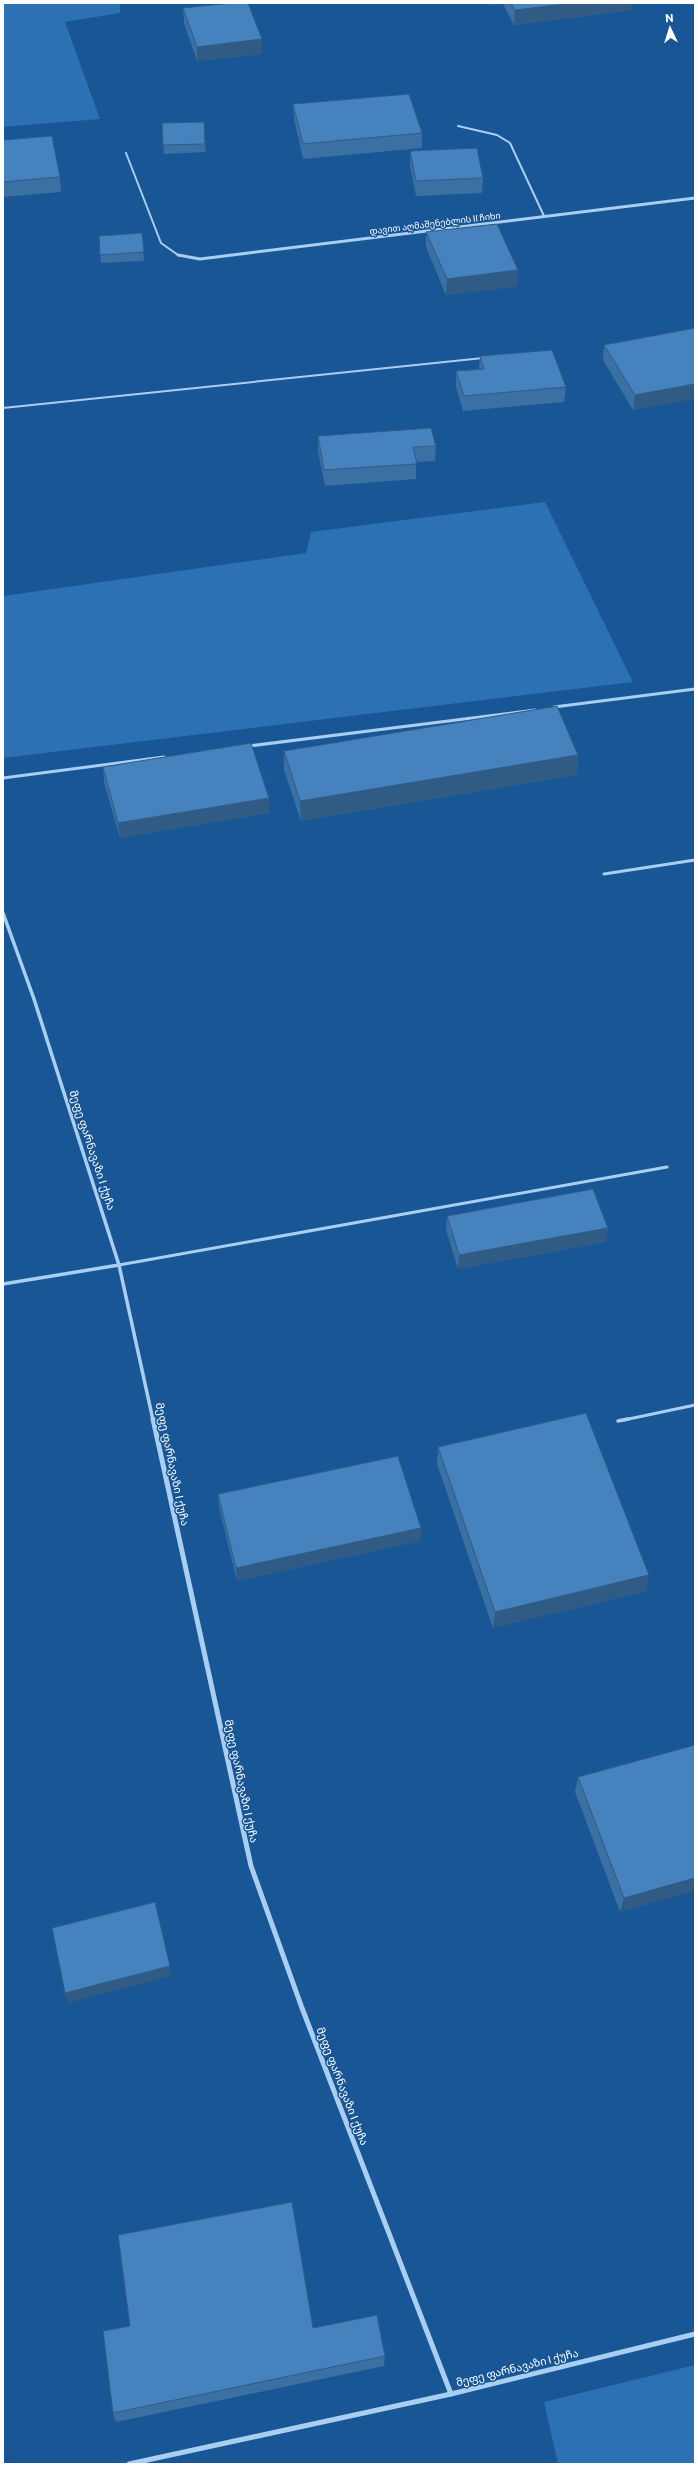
<svg xmlns="http://www.w3.org/2000/svg" width="698" height="2467" font-family="Commissioner,'Noto Sans Georgian',sans-serif">
<style>
.green{fill:#2b71b4}
.lines{fill:none;stroke-linecap:round;stroke-linejoin:round}
.service-far2{stroke:#aacef1;stroke-width:2}
.service-far1{stroke:#aacef1;stroke-width:3}
.service{stroke:#aacef1;stroke-width:3.5}
.minor-far2{stroke:#aacef1;stroke-width:3}
.minor-far1{stroke:#aacef1;stroke-width:3.5}
.minor{stroke:#aacef1;stroke-width:5}
.wall{fill:#3b70a3}
.shaded-wall{fill:#305b85}
.building{fill:#4582be;stroke:#305b85}
.labels{text-anchor:middle;dominant-baseline:central;stroke-width:3;stroke-linejoin:round;paint-order:stroke}
.far-street-label{font-size:9px;fill:#fff;stroke:#185696}
.street-label{font-size:11px;fill:#fff;stroke:#185696}
</style>
<rect width="100%" height="100%" fill="#185696"/>
<g class="green">
<path d="M3,3H120V13L65,22L100,119L3,127Z"/>
<path d="M545,502L633,682L3,758V596L306,553L311,532Z"/>
<path d="M695,2365V2464H558L544,2402Z"/>
</g>
<g class="lines">
<g class="service-far2">
<path d="M458,126L497,135L510,143L544,216"/>
<path d="M126,153L161,243L178,255"/>
<path d="M3,408L483,358"/>
</g>
<g class="service-far1">
<path d="M554,707L695,689"/>
<path d="M249,746L535,710"/>
<path d="M3,778L164,757"/>
<path d="M604,874L695,860"/>
<path d="M119,1265L667,1167"/>
<path d="M624,1420L695,1405"/>
</g>
<path class="service" d="M618,1421L628,1419"/>
<path class="minor-far2" d="M178,255L200,259L695,198"/>
<g class="minor-far1">
<path d="M3,913L34,999L119,1265L153,1420"/>
<path d="M3,1284L119,1265"/>
</g>
<g class="minor">
<path d="M153,1419L251,1866L302,2008L451,2394"/>
<path d="M129,2464L451,2394L695,2334"/>
</g>
</g>
<g class="wall">
<path d="M488,3H633V10L514,25L503,4L489,6Z"/>
<path d="M183,8L262,39V54L197,61L184,23Z"/>
<path d="M293,104L422,133V148L303,159L294,119Z"/>
<path d="M162,123L205,144L206,152L164,154Z"/>
<path d="M3,140L60,177L61,192L3,197Z"/>
<path d="M410,151L483,178L482,193L416,196L410,166Z"/>
<path d="M426,232L517,286L446,295L426,247Z"/>
<path d="M142,233L144,261L101,263L99,236Z"/>
<path d="M695,328L633,410L603,360L604,345Z"/>
<path d="M480,356L566,387L564,402L463,411L456,387V371L479,369Z"/>
<path d="M318,436L436,446L435,461L416,462V479L325,486L318,451Z"/>
<path d="M284,751L578,755L577,775L301,821L284,770Z"/>
<path d="M103,767L269,798V813L120,838L104,782Z"/>
<path d="M447,1216L608,1228L606,1242L458,1269L446,1230Z"/>
<path d="M438,1447L649,1575L646,1591L493,1628L437,1464Z"/>
<path d="M218,1494L421,1528L420,1541L237,1581L219,1507Z"/>
<path d="M695,1745L620,1912L575,1792L578,1777Z"/>
<path d="M313,2328L385,2356L384,2366L116,2422L113,2413Z"/>
</g>
<g class="shaded-wall">
<path d="M489,3H503V4L489,6Z"/>
<path d="M573,3H633V10L514,25L515,10Z"/>
<path d="M262,39V54L197,61V47Z"/>
<path d="M518,270L517,286L446,295L447,279Z"/>
<path d="M695,384V399L633,410L635,395Z"/>
<path d="M578,755L577,775L301,821L300,801Z"/>
<path d="M269,798V813L120,838L118,823Z"/>
<path d="M608,1228L606,1242L458,1269L459,1255Z"/>
<path d="M421,1528L420,1541L237,1581L236,1568Z"/>
<path d="M649,1575L646,1591L493,1628L495,1612Z"/>
<path d="M695,1878V1891L620,1912L624,1898Z"/>
<path d="M170,1966L171,1976L68,2003L65,1993Z"/>
</g>
<g class="building">
<path d="M232,3H248L262,39L197,47L183,8Z"/>
<path d="M511,3H573L515,10Z"/>
<path d="M409,94L422,133L303,144L293,104Z"/>
<path d="M204,122L205,144L163,145L162,123Z"/>
<path d="M52,136L60,177L3,182V140Z"/>
<path d="M477,148L483,178L416,181L410,151Z"/>
<path d="M497,224L518,270L447,279L426,232Z"/>
<path d="M142,233L144,252L100,255L99,236Z"/>
<path d="M695,328V384L635,395L604,345Z"/>
<path d="M552,350L566,387L464,396L456,371L484,369L480,356Z"/>
<path d="M431,428L436,446L413,447L417,464L324,470L318,436Z"/>
<path d="M557,706L578,755L300,801L284,751Z"/>
<path d="M251,743L269,798L118,823L103,767Z"/>
<path d="M593,1189L608,1228L459,1255L447,1216Z"/>
<path d="M586,1413L649,1575L495,1612L438,1447Z"/>
<path d="M398,1456L421,1528L236,1568L218,1494Z"/>
<path d="M695,1745V1878L624,1898L578,1777Z"/>
<path d="M155,1902L170,1966L65,1993L52,1928Z"/>
<path d="M292,2202L313,2328L377,2315L385,2356L113,2413L103,2331L130,2326L118,2235Z"/>
</g>
<g class="labels">
<g class="far-street-label">
<text transform="translate(435 223) rotate(-7)">დავით აღმაშენებლის II ჩიხი</text>
</g>
<g class="street-label">
<text transform="translate(93 1150) rotate(72)">მეფე ფარნავაზი I ქუჩა</text>
<text transform="translate(173 1464) rotate(78)">მეფე ფარნავაზი I ქუჩა</text>
<text transform="translate(242 1781) rotate(78)">მეფე ფარნავაზი I ქუჩა</text>
<text transform="translate(343 2086) rotate(69)">მეფე ფარნავაზი I ქუჩა</text>
<text transform="translate(517 2367) rotate(-14)">მეფე ფარნავაზი I ქუჩა</text>
</g>
</g>
<rect width="698" height="2467" fill="none" stroke="#ffffff" stroke-width="8"/>
<g transform="translate(670 28) rotate(356)" stroke="#185696" stroke-width="3" paint-order="stroke">
<path d="M0-3L7 15L0 10L-7 15Z" fill="#ffffff"/>
<text y="-6" font-size="11" font-weight="bold" text-anchor="middle" fill="#ffffff">N</text>
</g>
</svg>
